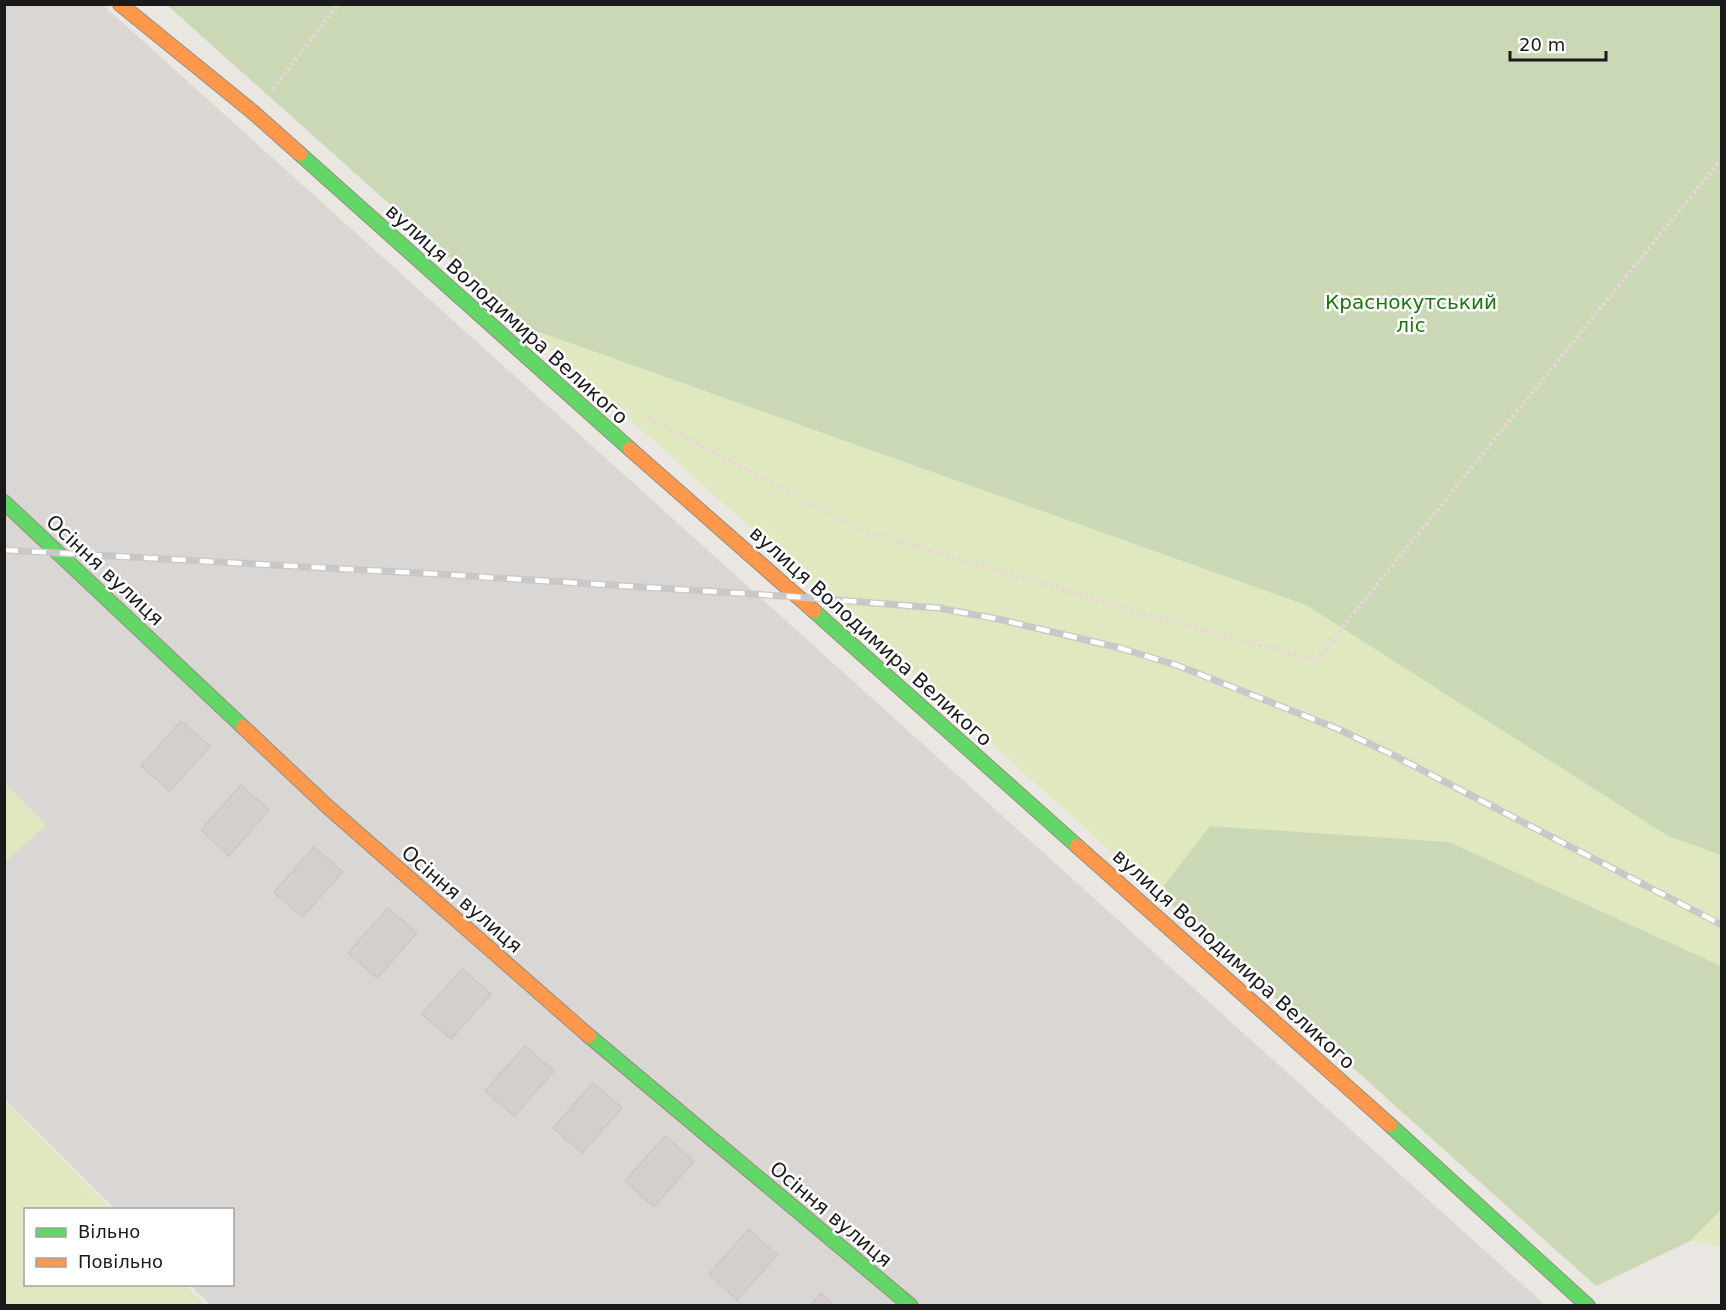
<svg xmlns="http://www.w3.org/2000/svg" width="1726" height="1310" font-family="'DejaVu Sans',sans-serif">
<style>
.residential{fill:#d9d6d4}
.grass{fill:#dfe8bf}
.forest{fill:#cbd8b6}
.building{fill:#d4cfcd;stroke:#cdc7c3;stroke-width:1.5}
.lines{fill:none;stroke-linecap:round;stroke-linejoin:round}
.fast-casing{stroke:#948f7b;stroke-width:16}
.slow-casing{stroke:#948f7b;stroke-width:16}
.path{stroke:#ead6d9;stroke-width:4;stroke-dasharray:3 3;stroke-linecap:butt}
.fast{stroke:#63d668;stroke-width:14}
.slow{stroke:#ff974d;stroke-width:14}
.rail-casing{stroke:#c9c8c8;stroke-width:7}
.rail{stroke:#fff;stroke-width:4.5;stroke-dasharray:14;stroke-linecap:butt}
.labels{text-anchor:middle;dominant-baseline:central;stroke-width:5;stroke-linejoin:round;paint-order:stroke}
.park-label{font-size:20px;fill:#1a7808;stroke:#fff}
.street-label{font-size:20px;fill:#1a1a1a;stroke:#fff}
</style>
<rect width="100%" height="100%" fill="#eae6e2"/>
<path class="residential" d="M5,5H103L1545,1305H211L190,1285L232,1284V1210L115,1209L5,1099L4,862L46,825L5,784Z"/>
<g class="grass">
<path d="M528,328L1306,605L1668,836L1721,855V966L1449,842L1210,826L1158,893Z"/>
<path d="M5,784L46,825L5,862H4Z"/>
<path d="M5,1101L111,1209L26,1210V1284L185,1285L205,1305H5Z"/>
<path d="M1721,1210V1247L1690,1241Z"/>
</g>
<g class="forest">
<path d="M167,5H1721V855L1668,836L1306,605L528,328Z"/>
<path d="M1210,826L1449,842L1721,966V1210L1690,1241L1596,1286L1158,893Z"/>
</g>
<g class="building">
<path d="M181,721L210,746L170,791L141,766Z"/>
<path d="M241,785L269,810L229,856L201,830Z"/>
<path d="M314,847L343,872L302,917L274,892Z"/>
<path d="M388,908L417,933L377,978L348,953Z"/>
<path d="M462,969L491,994L451,1039L422,1014Z"/>
<path d="M525,1046L554,1071L514,1116L485,1091Z"/>
<path d="M593,1083L622,1108L582,1153L553,1128Z"/>
<path d="M665,1136L694,1161L654,1207L625,1181Z"/>
<path d="M749,1229L777,1255L737,1300L709,1274Z"/>
<path d="M821,1293L835,1306H810Z"/>
</g>
<g class="lines">
<defs>
<g id="fast">
<path d="M300,154L630,449"/>
<path d="M4,502L243,727"/>
<path d="M814,611L1077,846"/>
<path d="M589,1036L911,1306"/>
<path d="M1390,1125L1588,1306"/>
</g>
<g id="slow">
<path d="M120,4L254,113L300,154"/>
<path d="M630,449L814,611"/>
<path d="M243,727L329,808L589,1036"/>
<path d="M1077,846L1390,1125"/>
</g>
</defs>
<use href="#fast" class="fast-casing"/>
<use href="#slow" class="slow-casing"/>
<g class="path">
<path d="M273,89L338,4"/>
<path d="M643,415L863,531L1181,624L1316,660L1722,158"/>
</g>
<use href="#fast" class="fast"/>
<use href="#slow" class="slow"/>
<defs>
<path id="rail" d="M4,550L436,574L798,597L938,608L998,619L1120,648L1179,666L1338,729L1389,753L1722,925"/>
</defs>
<use href="#rail" class="rail-casing"/>
<use href="#rail" class="rail"/>
</g>
<g class="labels">
<g class="park-label">
<text x="1411" y="302">Краснокутський<tspan x="1411" dy="23">ліс</tspan></text>
</g>
<g class="street-label">
<text transform="translate(507 314) rotate(42)">вулиця Володимира Великого</text>
<text transform="translate(105 570) rotate(43)">Осіння вулиця</text>
<text transform="translate(871 636) rotate(42)">вулиця Володимира Великого</text>
<text transform="translate(462 899) rotate(41)">Осіння вулиця</text>
<text transform="translate(1234 959) rotate(42)">вулиця Володимира Великого</text>
<text transform="translate(831 1214) rotate(40)">Осіння вулиця</text>
</g>
</g>
<rect width="1726" height="1310" fill="none" stroke="#1a1a1a" stroke-width="12"/>
<rect x="24" y="1208" width="210" height="78" fill="#ffffff" stroke="#a3a3a3" stroke-width="1.5"/>
<rect x="36" y="1228" width="30" height="9" fill="#63d668" stroke="#a3a3a3" stroke-width="1.5"/>
<text x="78" y="1238" font-size="18" fill="#1a1a1a">Вільно</text>
<rect x="36" y="1258" width="30" height="9" fill="#ff974d" stroke="#a3a3a3" stroke-width="1.5"/>
<text x="78" y="1268" font-size="18" fill="#1a1a1a">Повільно</text>
<path d="M1510 51v9h96v-9" fill="none" stroke="#1a1a1a" stroke-width="3"/>
<text x="1519" y="51" font-size="18" fill="#1a1a1a" stroke="#ffffff" stroke-width="4.5" paint-order="stroke">20 m</text>
</svg>
